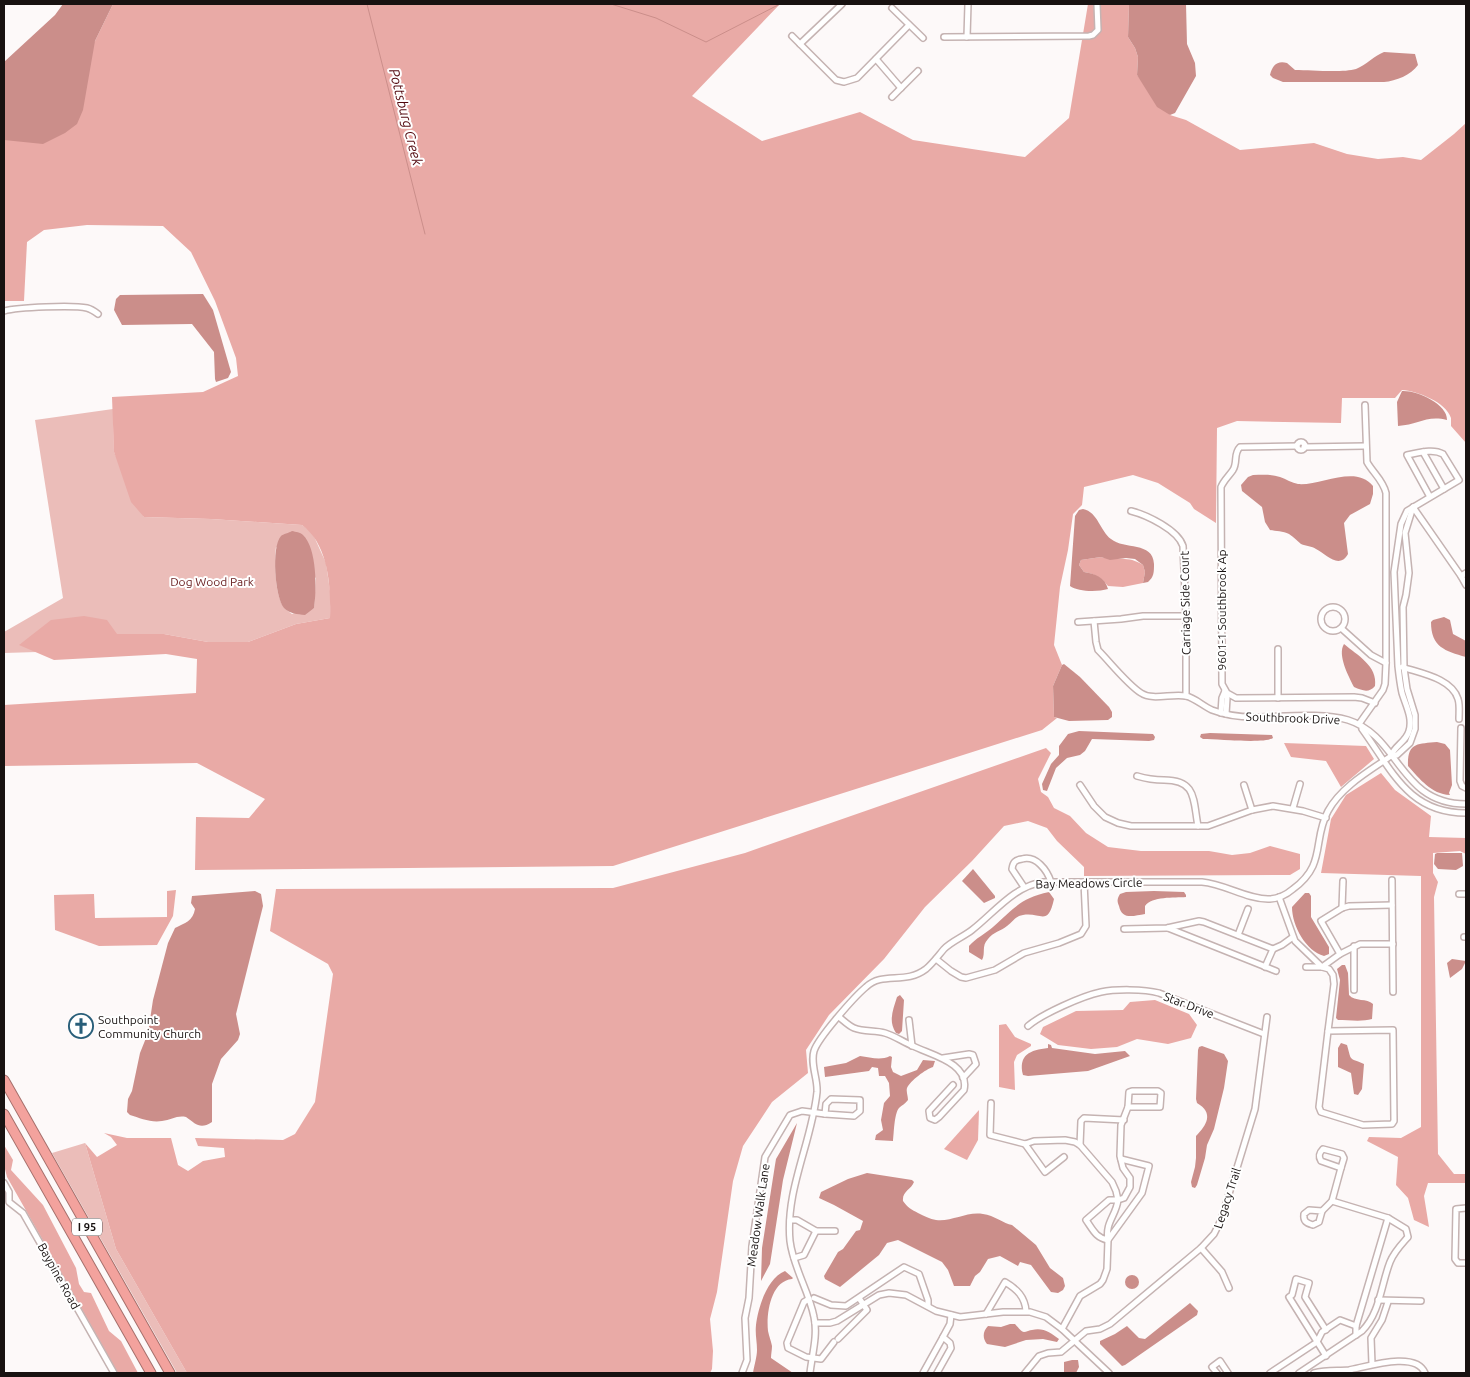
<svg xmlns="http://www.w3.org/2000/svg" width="1470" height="1377" font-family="Ubuntu,sans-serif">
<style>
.green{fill:#ebbdb9;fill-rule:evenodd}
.forest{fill:#e9aaa6}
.water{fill:#cb8e8a}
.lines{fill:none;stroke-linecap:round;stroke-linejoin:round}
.stream{stroke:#cb8e8a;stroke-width:1}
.minor-casing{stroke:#c5b3b2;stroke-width:8}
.motorway-casing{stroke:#a6706c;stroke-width:11}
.minor{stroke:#fff;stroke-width:5}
.motorway{stroke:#f3a29d;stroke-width:9}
.labels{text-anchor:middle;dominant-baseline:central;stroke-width:4;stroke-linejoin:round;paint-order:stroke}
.shield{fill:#fff;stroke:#5d5958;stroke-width:1}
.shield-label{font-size:11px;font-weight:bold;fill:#181211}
.park-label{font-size:12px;fill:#6b2223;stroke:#fff}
.street-label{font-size:12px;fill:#181211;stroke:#fff}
.poi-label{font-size:12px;fill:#181211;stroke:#fff;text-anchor:start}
.water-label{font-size:14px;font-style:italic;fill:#52080e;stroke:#fff}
</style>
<rect width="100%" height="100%" fill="#fdf9f9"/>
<g class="green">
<path d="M113,409L114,452L144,517L211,519L302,525L312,532L326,563L331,598L330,618L296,624L248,642H208L164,634H117L20,644L37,652L4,653V632L63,598L35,420ZM276,547L316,578L314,608L292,614C289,612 285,609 283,606C275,593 274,562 276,547Z"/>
<path d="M85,1143L116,1249L187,1373H177L52,1153Z"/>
</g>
<g class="forest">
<path d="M113,4H780L692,96L762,141L860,112L913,140L1025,157L1069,118L1088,4H1129L1128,37L1135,48L1138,57L1137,75L1170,115L1186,120L1240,150L1314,143L1347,154L1378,159L1403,157L1421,160L1454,134L1466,123V443L1451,426C1451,423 1451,420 1451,418C1446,402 1417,391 1402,390L1395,398H1342L1341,423L1237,421L1217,428L1216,523L1194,509L1190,503L1158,483L1133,475L1084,487L1082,505L1073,514L1068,550L1060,587L1054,645L1062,665L1053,686L1054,717L1057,718L1042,730L613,866L195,870L196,817L249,818L265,799L197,763L4,766V705L196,693L197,659L166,654L54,660L19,645L51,620L84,616L107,620L117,634H164L208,642H248L296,624L330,618C331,587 329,545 302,525L211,519L144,517L131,502L114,452L112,397L203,392L238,376L236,358L215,301L191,252L163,226L87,225L44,230L27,242L24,301H4V140H12L95,41Z"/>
<path d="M1101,557C1117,561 1128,555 1143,565L1145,572L1143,583L1123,587L1108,586C1101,577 1095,574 1084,572L1079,565L1081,560Z"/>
<path d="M1284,743L1366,746L1374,759L1341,787L1326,761L1291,757Z"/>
<path d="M1046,748L1051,753L1038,779L1041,792L1048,797L1054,808L1070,816L1086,833L1108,847L1141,851H1209L1232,855L1250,853L1270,846L1300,854V869L1290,875L1084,876V867L1057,841L1047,828L1028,821L1004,826L972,861L925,907L884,959L829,1015L806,1050L808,1073L772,1102L743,1146L733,1181L717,1292L710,1319L713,1351L712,1369L710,1373H187L116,1249L85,1143L97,1157L117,1145L111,1137L104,1133L127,1138H171L178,1165L188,1171L203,1161L225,1157L224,1148L198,1146L195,1138L283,1140L295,1134L315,1102L333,974L328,964L270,931L276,889L613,888L745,853Z"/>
<path d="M1381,773L1395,790L1431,816L1429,837L1466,838V854L1460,851L1433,853V873L1438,882L1434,897L1438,1154L1454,1174H1466V1183H1428L1424,1196L1429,1227L1414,1220L1408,1198L1396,1185L1398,1157L1367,1141L1369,1137L1401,1138L1421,1127V876L1321,873L1331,819L1346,795Z"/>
<path d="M176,890L173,916L157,945L99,946L55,930L54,895L94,894L95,918L167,917V891Z"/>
<path d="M1155,1000L1189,1014L1197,1025L1191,1038L1168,1044L1137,1039L1117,1047L1091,1049L1058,1045L1040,1034L1043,1027L1076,1011L1123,1010L1130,1002Z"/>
<path d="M1006,1024L1015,1037L1031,1044V1046L1017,1055L1014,1062L1015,1090L999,1087V1025Z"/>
<path d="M979,1110L978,1140L967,1160L944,1149Z"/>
<path d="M4,1145L13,1160L11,1170L43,1205L76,1268L79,1284L84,1292L91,1293L109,1331L121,1341L138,1373H118L7,1177L4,1165Z"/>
</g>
<g class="water">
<path d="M63,4H113L95,41L83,110L77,124L65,133L43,144L4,140V62L55,15Z"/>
<path d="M1129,4H1186L1187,44L1195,63L1196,76L1175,113L1170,115L1157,107L1137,75L1138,57L1135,48L1128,37Z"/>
<path d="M1384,52L1415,54L1418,65C1411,75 1396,81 1384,82H1283L1273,78L1270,75C1272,66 1277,60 1287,63L1295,70C1311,70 1342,73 1356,69C1366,65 1374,56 1384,52Z"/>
<path d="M203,294L213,310L231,372L228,378L216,382L215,379L214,352L192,324L122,325L114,310L116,299L120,295Z"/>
<path d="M1402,391C1416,390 1448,404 1447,420C1426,415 1418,425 1398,426L1397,402Z"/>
<path d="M1253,475C1262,475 1271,474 1280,477C1286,479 1292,483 1298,484C1320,486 1356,464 1373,486V494L1370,504L1350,515L1344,523L1348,554C1339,570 1326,554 1316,549C1312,546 1306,546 1301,544C1297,541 1294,537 1289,534C1283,531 1276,531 1270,530L1265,522L1262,507L1242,491L1241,485L1248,477Z"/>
<path d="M1083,509C1098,512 1100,531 1111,539C1124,550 1153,541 1154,564C1154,572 1154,577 1148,582L1143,583L1145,572L1143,565L1135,559L1126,558L1110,560L1101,557L1081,560L1079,565L1084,572C1095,574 1105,577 1108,589C1098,592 1078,592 1070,586L1075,516L1079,510Z"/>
<path d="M292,531C296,532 300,532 303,535C317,548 317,590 314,608L305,615C297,614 290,614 284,608C275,597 271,547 281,536C283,534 289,533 292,531Z"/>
<path d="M1444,617L1450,620L1453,634L1466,641V657C1445,651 1431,647 1431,622L1433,620Z"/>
<path d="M1344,644C1357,655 1378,666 1375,686C1369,693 1363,691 1354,687C1349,677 1337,655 1344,644Z"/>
<path d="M1064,664L1080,677L1109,707L1112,712V717L1108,720L1069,721L1054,717L1053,686L1062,665Z"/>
<path d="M1079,731L1153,734L1155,737L1154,740L1149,741L1092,739L1085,751L1080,755L1067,758L1056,768L1047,791L1043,790L1042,784L1051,764L1059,755V746L1068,734Z"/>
<path d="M1210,733L1272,735L1273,738C1264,744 1218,739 1203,739L1200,737L1201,734Z"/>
<path d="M1437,742L1445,744L1450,750L1452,785L1449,793L1450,795C1431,794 1420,779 1408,766C1407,742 1418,744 1437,742Z"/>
<path d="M1437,853H1462L1463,866L1456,870L1438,869L1434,864L1435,854Z"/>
<path d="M973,869L995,896V898L984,903L962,881Z"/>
<path d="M255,891L261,894L263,906L236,1014L240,1034L238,1040L221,1059L212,1084V1122C200,1130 196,1124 186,1117C177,1115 171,1120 162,1121C151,1123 140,1118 130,1115L127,1112L128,1099L132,1091L140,1053L148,1033L153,1000L168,943L175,928C185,923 193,921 195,909L191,903L192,896Z"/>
<path d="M1154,891L1184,892L1186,895V897C1174,898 1152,896 1145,906V914C1133,916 1122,920 1119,906C1117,901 1117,899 1120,894L1126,892Z"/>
<path d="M1049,892L1054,899C1048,927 1041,912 1023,915C1015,916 1013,922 1007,926C1001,931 993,932 988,939C981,946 986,953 982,960L969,952V946C976,938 985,934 993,927C1014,908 1021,898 1049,892Z"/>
<path d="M1305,893H1309L1311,896V917L1329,947V954L1324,956C1306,951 1292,926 1292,907Z"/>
<path d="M1452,959L1466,961L1462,969L1450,978L1447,963Z"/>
<path d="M1342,965H1345L1348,973L1349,995C1355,1002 1367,998 1373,1004L1372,1019C1362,1022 1348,1020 1338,1020L1336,1018L1340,980L1337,969Z"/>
<path d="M900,995L904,1000L902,1031L899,1034L896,1033C888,1021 893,1010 897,997Z"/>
<path d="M1341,1043L1347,1045C1352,1062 1348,1057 1364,1064L1362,1089L1358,1095L1354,1094L1351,1073L1338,1067V1048Z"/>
<path d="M1048,1044L1051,1045L1052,1048L1095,1054L1125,1051L1130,1056L1088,1071L1028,1076L1023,1075C1018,1055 1030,1050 1048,1048Z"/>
<path d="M1202,1046L1224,1054L1228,1061L1224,1088L1214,1129L1207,1145L1205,1158L1197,1185L1195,1188L1192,1187L1191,1182L1195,1167L1196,1158V1136C1207,1125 1214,1113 1197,1103L1196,1099L1198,1050L1199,1047Z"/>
<path d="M860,1056C870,1057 880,1061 890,1056L892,1057L891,1067L893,1072L901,1076L917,1070L923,1060L935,1061L933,1067C926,1069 910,1081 907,1088C906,1091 908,1096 908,1100C905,1104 902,1105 899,1108C894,1114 894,1134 893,1141L875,1140L876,1135L883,1130L881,1120L884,1103L890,1096L889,1083L885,1076H879L878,1068L872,1067L869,1071L825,1077L824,1067L846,1063Z"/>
<path d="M797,1123L783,1180L770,1264L761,1281L762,1248L775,1165L776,1159Z"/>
<path d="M867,1173L912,1180L914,1182C911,1190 902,1191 903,1201C907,1207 912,1210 918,1213C924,1216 930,1219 936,1220C952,1222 967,1211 983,1214C994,1215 1004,1224 1012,1225L1036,1245L1050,1268L1063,1278L1065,1286L1063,1290L1058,1293L1051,1292L1031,1265L1020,1262L1018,1266L1000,1256L988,1259L980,1272L975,1276L970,1286H954L948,1270L942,1262L898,1240L887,1243L879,1255L840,1287L825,1279L824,1276L838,1252L843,1249L856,1231L860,1230L863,1221L834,1205L819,1198L821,1192L848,1179Z"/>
<path d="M785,1271L793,1278L792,1279C771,1281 766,1313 768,1331C769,1336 771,1341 772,1346C772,1350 771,1354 771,1358L793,1373H753C754,1366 757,1357 757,1350C757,1341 755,1334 756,1325C758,1308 767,1278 785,1271Z"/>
<circle cx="1132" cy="1282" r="7"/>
<path d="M1190,1303L1198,1311L1197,1315L1125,1365L1122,1366L1100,1344V1341L1115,1334L1127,1326L1139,1338L1145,1339Z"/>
<path d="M1010,1324H1015C1018,1327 1021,1332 1024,1332C1026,1332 1030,1330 1032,1330C1043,1327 1051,1333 1059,1339L1057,1342L1043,1339L1026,1340L1005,1347L987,1344C982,1338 983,1331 988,1326L1001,1327Z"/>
<path d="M1072,1360H1078L1079,1367L1076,1373H1064V1362Z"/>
</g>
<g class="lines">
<g class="stream">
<path d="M367,4L425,234"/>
<path d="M611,4L656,18L706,42L780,4"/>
</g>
<defs>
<g id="minor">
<path d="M892,8L923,38"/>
<path d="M792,36L836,80L844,82L857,78L909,25"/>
<path d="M944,37L1089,36L1093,35L1098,30L1097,4"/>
<path d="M967,37L968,4"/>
<path d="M800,44L842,4"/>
<path d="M876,59L901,88"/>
<path d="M892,97L918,71"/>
<path d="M4,311C18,307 74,305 87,308C91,309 94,311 98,314"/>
<circle cx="1301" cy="446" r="4"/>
<path d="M1297,446L1240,447C1233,454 1238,462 1233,470C1229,476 1224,480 1221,487L1222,684L1227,693L1236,698L1354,697L1362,698L1375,703"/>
<path d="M1304,447L1365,446"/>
<path d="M1423,452L1444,489"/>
<path d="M1413,507L1461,576"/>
<path d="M1131,511C1147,515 1178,530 1183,546L1186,616V696"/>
<path d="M1466,573L1461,576L1466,585"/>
<circle cx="1333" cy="619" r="12"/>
<path d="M1094,621L1096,642L1098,650C1110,662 1127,684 1141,693C1153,701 1172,693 1186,696C1195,698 1203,706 1212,710C1225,715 1240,717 1253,717C1281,717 1321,712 1348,720C1400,736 1399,804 1466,804"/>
<path d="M1078,622L1121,619L1143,616H1186"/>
<path d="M1341,628L1371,655L1386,663"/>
<path d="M1402,667C1419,673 1452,678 1458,699C1460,705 1459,712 1459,719"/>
<path d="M1225,691L1227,698L1226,714"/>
<path d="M1278,698V649"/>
<path d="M1221,713L1222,698L1225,691"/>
<path d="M1359,724L1383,690L1385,684L1386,663V493C1383,480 1373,473 1367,462L1365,405"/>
<path d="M1461,728L1460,781L1462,786L1466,788"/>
<path d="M1362,729C1392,770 1408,813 1466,813"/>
<path d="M1391,756C1394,746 1406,742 1409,731C1413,718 1406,706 1402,693C1400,684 1399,675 1398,666L1394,572L1401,524L1407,511L1459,480L1443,454C1433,448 1418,453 1407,455L1430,497"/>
<path d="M1137,776C1147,779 1154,780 1164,780C1197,780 1193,800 1198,826"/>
<path d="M1080,785L1094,806L1105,817L1118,823L1131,826H1208L1252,810L1273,806L1303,811L1326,818"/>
<path d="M1244,785L1252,810"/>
<path d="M1293,808L1300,784"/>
<path d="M1392,880L1393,992"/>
<path d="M1024,887L1012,869C1013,862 1015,860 1022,859C1036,855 1047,870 1051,882"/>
<path d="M1459,894H1466"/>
<path d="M1279,897L1295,941L1322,967L1329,969L1333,975L1334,984L1328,1031"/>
<path d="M1342,908L1343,881"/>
<path d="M1168,928L1276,971"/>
<path d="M1124,929L1167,928L1199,921L1204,922L1273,949L1282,945L1293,937"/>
<path d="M1238,935L1248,909"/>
<path d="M1464,937H1466"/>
<path d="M1354,946V990"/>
<path d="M1340,954L1321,921L1342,908L1349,906L1392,905"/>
<path d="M936,959L951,971L961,977L966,978L995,970L1024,953L1059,943L1081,934L1086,926L1084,882"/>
<path d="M1265,967L1273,949"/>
<path d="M1306,967H1322L1340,954L1360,944H1393"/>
<path d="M839,1017C844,1021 849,1026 854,1028C864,1032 875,1030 885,1033C895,1036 903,1042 913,1046C931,1055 970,1063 964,1090L939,1117L935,1120L930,1118L929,1111L953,1085"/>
<path d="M909,1020L912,1046"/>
<path d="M1028,1026C1042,1014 1082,996 1101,992C1115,989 1144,989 1159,993L1264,1034"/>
<path d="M1393,1030L1394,1121L1392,1124L1363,1125L1321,1112L1319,1107L1328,1031Z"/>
<path d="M943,1058L969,1054L973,1055L976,1064L963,1078"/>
<path d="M1132,1091H1158L1161,1093L1160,1107H1128L1129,1092Z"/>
<path d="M831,1099L860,1100V1111L854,1116L825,1114L826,1104Z"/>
<path d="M991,1103L990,1135L1025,1144L1034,1141L1065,1140L1075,1142L1080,1145L1112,1182L1116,1191L1118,1200H1109L1086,1220C1093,1230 1096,1238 1108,1240C1105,1222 1116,1216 1118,1200L1124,1198L1130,1187V1178L1123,1168L1120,1156L1121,1125L1128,1107"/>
<path d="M1025,1144L1045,1172L1064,1157"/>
<path d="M1080,1145L1081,1121L1084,1118L1124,1120"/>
<path d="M1323,1149L1342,1154L1344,1158L1341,1168L1321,1161C1318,1156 1319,1153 1323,1149Z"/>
<path d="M4,1183L9,1192V1202L23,1213L114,1373"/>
<path d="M1466,1208L1456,1209L1455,1259L1458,1263H1466"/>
<path d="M1309,1210L1322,1211L1319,1222L1313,1225C1307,1223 1303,1222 1304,1214Z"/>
<path d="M1322,1211L1332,1201L1341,1168"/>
<path d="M790,1220H797L816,1231H835"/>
<path d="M1201,1248L1222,1272L1229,1288"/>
<path d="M794,1258L804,1255L816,1231"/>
<path d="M814,1298L831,1305L846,1306L904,1267L919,1274L928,1300V1306"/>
<path d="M809,1299L804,1302L787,1343L788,1348L806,1357L821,1359L834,1342"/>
<path d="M1378,1300L1421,1301"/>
<path d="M986,1314L1005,1282C1017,1289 1025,1297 1026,1311"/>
<path d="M815,1323H830L837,1321L879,1295L889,1293L906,1295L936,1311L960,1317L1003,1312H1030L1046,1317L1062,1329L1109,1373"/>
<path d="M1062,1329L1080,1296L1100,1284L1103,1280L1107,1269L1108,1240L1142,1193L1149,1166L1121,1159"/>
<path d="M1326,1330L1305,1297L1309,1283L1296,1279L1292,1295L1289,1297L1326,1356"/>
<path d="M1356,1335V1326L1388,1218"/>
<path d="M943,1337L950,1324L951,1315"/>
<path d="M838,1339L867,1310L859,1298"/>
<path d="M1372,1364L1371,1338L1382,1320L1388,1302"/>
<path d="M742,1373L747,1360L745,1318L749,1298L752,1246L765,1157L790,1115L802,1111L825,1114"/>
<path d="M810,1373C812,1355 818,1335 814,1317C809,1291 793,1267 790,1241C785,1190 812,1142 817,1092C818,1079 810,1064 814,1051C818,1038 854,997 866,987C883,971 905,985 926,969C933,963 938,956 944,949C952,941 963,937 972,930C994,913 1014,886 1043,882H1202C1225,884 1246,899 1268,899C1278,899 1286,895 1293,889C1327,864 1312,841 1328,811C1341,787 1369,771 1391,756L1397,755L1410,743L1415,729V715L1407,689L1404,668L1403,607L1406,595L1409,573L1405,533L1413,507"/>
<path d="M923,1373L943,1337L950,1343L951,1348L937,1373"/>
<path d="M1025,1373L1039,1356L1048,1353L1061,1352L1086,1331L1100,1329L1110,1324L1201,1248L1214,1234L1221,1220L1255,1109L1267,1017"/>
<path d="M1217,1373L1212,1367L1220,1361L1228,1373"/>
<path d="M1270,1373L1317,1342L1322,1332L1340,1320L1356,1326"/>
<path d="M1299,1373L1362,1331C1380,1313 1381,1285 1390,1262C1394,1252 1401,1245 1408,1237L1406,1229L1388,1218L1332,1201"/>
<path d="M1314,1373C1326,1370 1337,1371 1349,1370C1366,1367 1416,1350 1425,1373"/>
</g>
<g id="motorway">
<path d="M4,1080L170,1373"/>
<path d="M4,1114L151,1373"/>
</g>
</defs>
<use href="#minor" class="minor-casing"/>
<use href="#motorway" class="motorway-casing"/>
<use href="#minor" class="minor"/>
<use href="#motorway" class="motorway"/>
</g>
<defs>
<symbol id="church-ring" viewBox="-11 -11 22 22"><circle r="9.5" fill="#fff" stroke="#285e79" stroke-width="1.5"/><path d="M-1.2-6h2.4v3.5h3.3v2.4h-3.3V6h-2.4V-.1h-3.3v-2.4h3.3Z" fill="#285e79"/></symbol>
</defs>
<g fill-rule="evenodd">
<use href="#church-ring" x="67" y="1012" width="28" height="28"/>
</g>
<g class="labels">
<rect class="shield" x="72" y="1218.5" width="30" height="17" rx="4"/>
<g class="shield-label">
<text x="87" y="1227">I 95</text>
</g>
<g class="park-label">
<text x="212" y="581">Dog Wood Park</text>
</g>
<g class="street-label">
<text transform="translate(1185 603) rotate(-91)">Carriage Side Court</text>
<text transform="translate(1221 610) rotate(-90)">9601-1 Southbrook Ap</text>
<text transform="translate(1293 718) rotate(2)">Southbrook Drive</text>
<text transform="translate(1089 883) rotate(-1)">Bay Meadows Circle</text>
<text transform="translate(1189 1005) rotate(21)">Star Drive</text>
<text transform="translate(1227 1198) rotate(-72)">Legacy Trail</text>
<text transform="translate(758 1215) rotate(-82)">Meadow Walk Lane</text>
<text transform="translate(59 1276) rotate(61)">Baypine Road</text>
</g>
<g class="poi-label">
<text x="98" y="1019">Southpoint<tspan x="98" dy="14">Community Church</tspan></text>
</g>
<g class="water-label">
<text transform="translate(406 117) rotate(76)">Pottsburg Creek</text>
</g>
</g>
<rect width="1470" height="1377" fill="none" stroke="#181211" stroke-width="10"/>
</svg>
